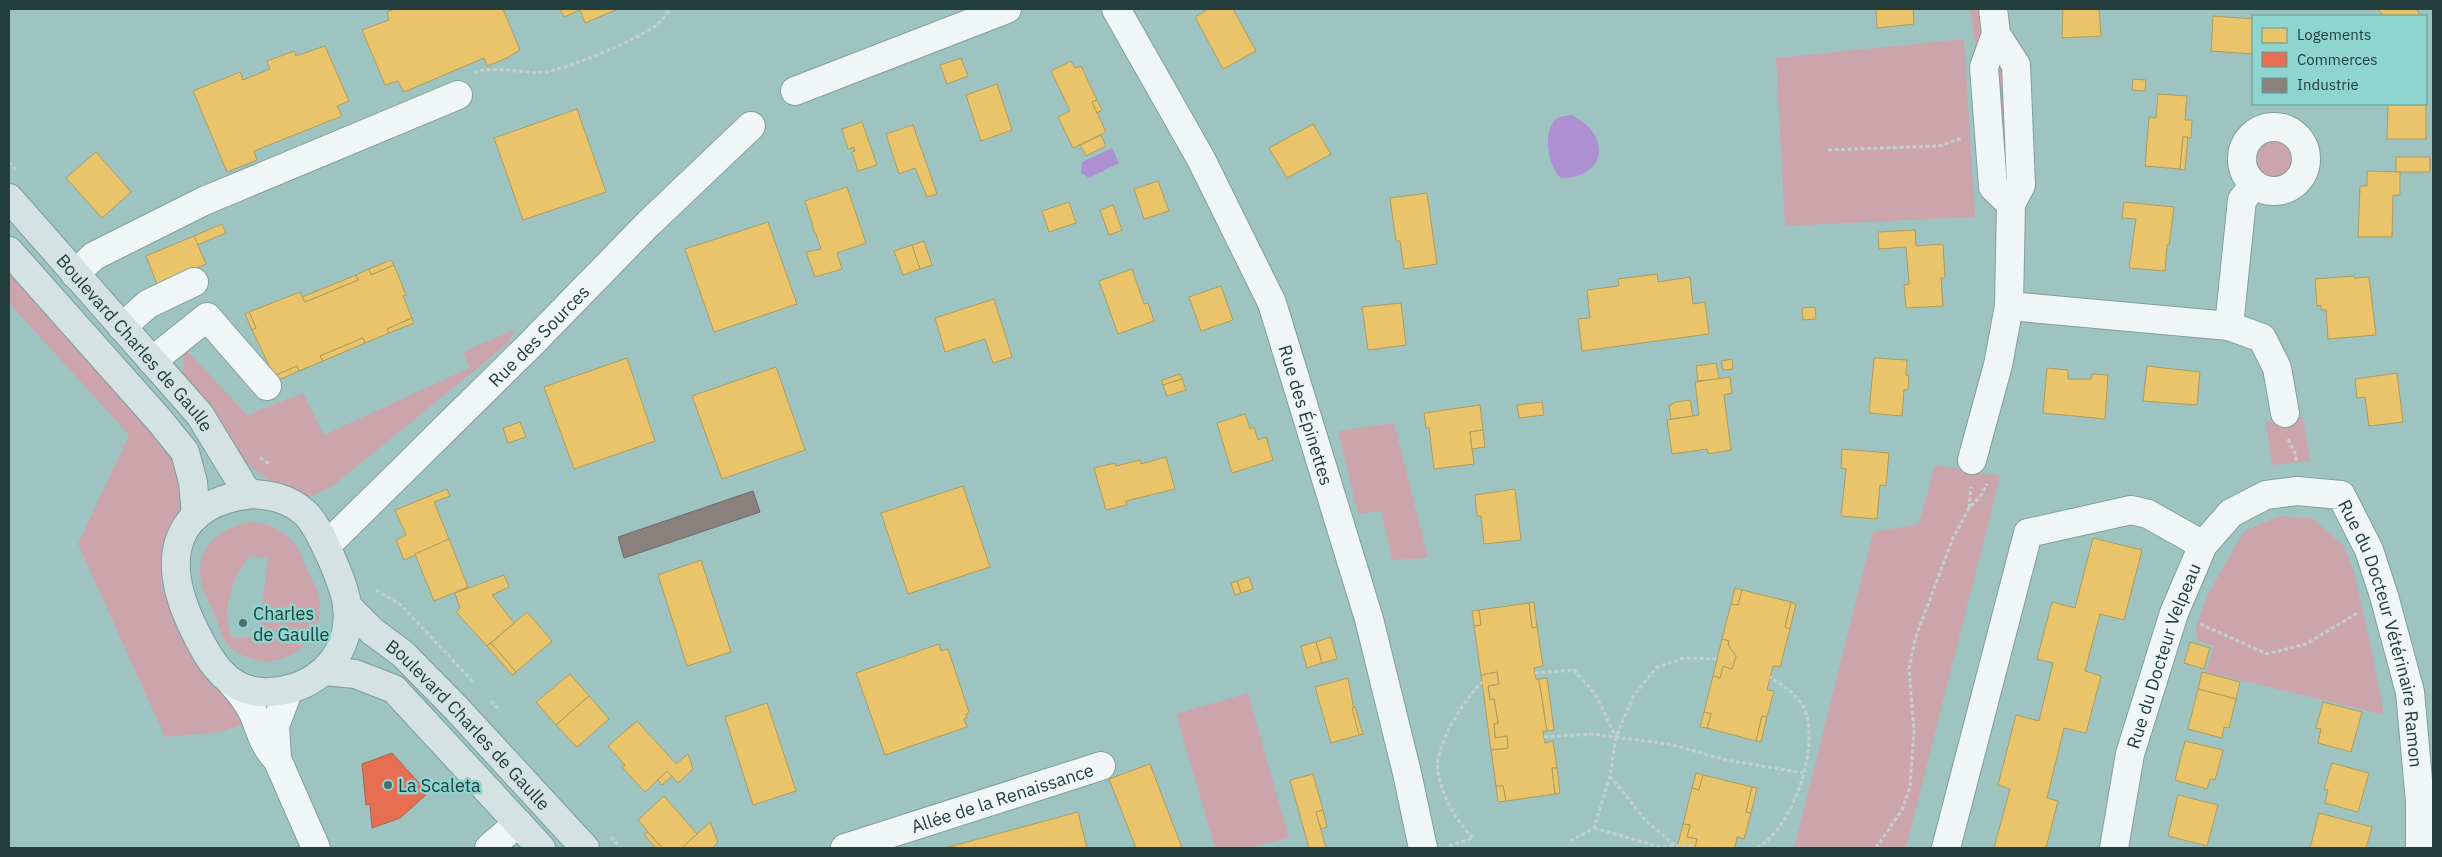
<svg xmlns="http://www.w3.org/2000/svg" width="2442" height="857" font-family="'IBM Plex Sans',sans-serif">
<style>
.green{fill:#cca5ac;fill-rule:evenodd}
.water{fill:#ac90d1}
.homes{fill:#e9c46a;stroke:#ad9c5c}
.shops{fill:#e76f51;stroke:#ac614b}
.industry{fill:#8a817c;stroke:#6b6d69}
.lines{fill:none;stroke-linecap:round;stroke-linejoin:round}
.minor-casing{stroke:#809f9d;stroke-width:30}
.major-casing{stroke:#7a9c9a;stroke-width:30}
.path{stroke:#c3cfcf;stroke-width:3;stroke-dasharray:4 2.5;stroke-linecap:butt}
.minor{stroke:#f0f6f6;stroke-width:28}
.major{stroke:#d4e3e2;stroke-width:28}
.poi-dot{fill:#4d6e6c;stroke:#8ed4cf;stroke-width:2}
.labels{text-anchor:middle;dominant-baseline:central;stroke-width:5;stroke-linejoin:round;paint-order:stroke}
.street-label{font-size:18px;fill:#223f3d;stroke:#8ed4cf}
.poi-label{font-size:18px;fill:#223f3d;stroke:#8ed4cf;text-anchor:start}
</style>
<rect width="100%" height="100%" fill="#9ec4c2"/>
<g class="green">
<path d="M1970,9H1980L1984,36L1977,59Z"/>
<path d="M1964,39L1975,217L1785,226L1776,58Z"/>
<path d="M2004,60L2013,182L2003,184L1995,61Z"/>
<circle cx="2273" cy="159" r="20"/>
<path d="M9,273L173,456L183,496L176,522L161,556V586L190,656L212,682L234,699L244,724L219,732L165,737L78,544L129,435L9,303Z"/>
<path d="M516,329L508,343L334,485L309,497L268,480L243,460L223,425L183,374V346L247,415L303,393L324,435L469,368L463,352Z"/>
<path d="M2303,417L2310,461L2272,465L2266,422Z"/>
<path d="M1394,423L1428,558L1392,560L1381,511L1358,514L1338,431Z"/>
<path d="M1935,465L2000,476L1906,848H1794L1873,532L1919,524Z"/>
<path d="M2279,516L2312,518L2344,546L2353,569L2370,642L2384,715L2206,672L2214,646L2197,640L2196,626L2209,592L2244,531Z"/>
<path d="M250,522C265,523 280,528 291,539C298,546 303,560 307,569C311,578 317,588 319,597C324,629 305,655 273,661C258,663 238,656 228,645C221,637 218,623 214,614C210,603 203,592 201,582C194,548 220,527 250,522ZM250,556L268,558L259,631L255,637H232C220,612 233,575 250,556Z"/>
<path d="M1248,693L1289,838L1250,848H1215L1176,714Z"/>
</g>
<g class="water">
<path d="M1571,115C1612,134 1608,178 1561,178C1548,167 1542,132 1556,119C1560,116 1566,116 1571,115Z"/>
<path d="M1112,148L1119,163L1089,178L1081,173L1082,162Z"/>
</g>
<g class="homes">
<path d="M395,9H503L520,50L507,58L487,66L484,58L404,92L398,81L385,85L362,30L389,20L387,12Z"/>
<path d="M560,9H618L585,23L580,10L564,17Z"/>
<path d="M1208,9H1233L1256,51L1223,69L1195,17Z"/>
<path d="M1876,9H1913L1914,24L1877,28Z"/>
<path d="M2063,9H2099L2101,36L2062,38Z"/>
<path d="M2378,9H2417L2420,16H2383Z"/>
<path d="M2213,16L2253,19V54L2211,51Z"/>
<path d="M325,46L349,101L337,106L342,116L254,151L257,160L227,172L193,91L240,72L243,80L270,69L267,61L294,51L296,56Z"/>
<path d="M961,58L968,76L947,84L940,65Z"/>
<path d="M1071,61L1075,68L1081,66L1097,100L1092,102L1106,132L1073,148L1058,117L1070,111L1051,71Z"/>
<path d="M2133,79L2146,80L2145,91L2132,90Z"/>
<path d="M2426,83V139H2387L2388,104H2426Z"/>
<path d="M997,84L1012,130L981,141L966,95Z"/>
<path d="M2158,94L2187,96L2185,120H2192L2191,138L2183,137L2180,169L2145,166L2149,117L2156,118Z"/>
<path d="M1097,100L1102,110L1097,113L1092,102Z"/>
<path d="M577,109L606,192L523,220L494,138Z"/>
<path d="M862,122L877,165L858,171L852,152L855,151L854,147L848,149L842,129Z"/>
<path d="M1313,124L1331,154L1287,178L1269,148Z"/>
<path d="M913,125L937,194L927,197L915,168L899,174L886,134Z"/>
<path d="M1101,135L1106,146L1086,156L1080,145Z"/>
<path d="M2183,137H2188L2185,170L2180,169Z"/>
<path d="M96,152L131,192L102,218L66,178Z"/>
<rect x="2396" y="157" width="34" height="15"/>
<path d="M2367,171L2400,172V195H2393L2392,237H2358L2360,186H2367Z"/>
<path d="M1158,181L1169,211L1144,219L1134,189Z"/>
<path d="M847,187L866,243L837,253L842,269L815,277L806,252L821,249L816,234L813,230H814L805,201Z"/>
<path d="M1427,193L1437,264L1404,269L1400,241H1396L1390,198Z"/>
<path d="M1069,202L1076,223L1049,232L1042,211Z"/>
<path d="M2124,202L2174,207L2169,245H2167L2165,271L2129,268L2136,219L2122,218Z"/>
<path d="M1113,205L1122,230L1109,235L1100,210Z"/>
<path d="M768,222L797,304L714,332L685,249Z"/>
<path d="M222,224L226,233L197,245L194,236Z"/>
<path d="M1915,230L1916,246L1943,244L1945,278H1941L1943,306L1906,308L1904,285L1909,284L1906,247L1879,249L1878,232Z"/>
<path d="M194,236L206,264L186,272L159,289L146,256Z"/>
<path d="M924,241L932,265L920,269L912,245Z"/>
<path d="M912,245L920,269L903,275L894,251Z"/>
<path d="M391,260L394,265L371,275L369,269Z"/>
<path d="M394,265L406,295L403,296L412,318L387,329L389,333L365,343L363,338L320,356L323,361L299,371L297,366L274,376L252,330L256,328L249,312L300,292L305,302L358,280L356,275L369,269L371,275Z"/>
<path d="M1132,269L1144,304L1148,303L1154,321L1118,334L1099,281Z"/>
<path d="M1657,274L1658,282L1690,277L1693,304L1705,302L1709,334L1582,351L1578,319L1590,318L1587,290L1619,286L1618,279Z"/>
<path d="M356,275L358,280L305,302L302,297Z"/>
<path d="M2354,276V278L2369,277L2376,335L2328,339L2326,310H2321V305L2317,306L2315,279Z"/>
<path d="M1221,286L1233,320L1201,331L1189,297Z"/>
<path d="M994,299L1012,357L993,363L985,339L945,352L935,318Z"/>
<path d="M1401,303L1406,345L1368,350L1362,307Z"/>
<path d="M1815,307L1816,319L1803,320L1802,308Z"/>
<path d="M249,312L256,328L252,330L245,314Z"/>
<path d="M412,318L414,323L389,333L387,329Z"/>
<path d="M363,338L365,343L323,361L320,356Z"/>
<path d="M627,358L655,441L574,469L544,387Z"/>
<path d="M1874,358L1907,360L1906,375L1909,376L1908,390H1904L1902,416L1869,413Z"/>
<path d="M1732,359L1733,369L1723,370L1721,361Z"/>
<path d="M1716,363L1719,379L1698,381L1696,366Z"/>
<path d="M297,366L299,371L276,381L274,376Z"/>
<path d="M2147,366L2200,372L2197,405L2143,401Z"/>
<path d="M776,367L805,450L722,479L692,396Z"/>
<path d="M2047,368L2068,370V379H2091L2092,374L2108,375L2105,419L2043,413Z"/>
<path d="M2397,373L2403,422L2369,426L2365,397L2357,398L2355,379Z"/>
<path d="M1180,374L1182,379L1163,385L1162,380Z"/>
<path d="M1730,377L1732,393L1724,395L1731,450L1708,454L1707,449L1672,454L1667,420L1699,415L1695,382Z"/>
<path d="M1182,379L1186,390L1167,396L1163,385Z"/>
<path d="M1690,400L1693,416L1671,419L1669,406L1676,402Z"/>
<path d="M1542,402L1544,415L1519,418L1517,405Z"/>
<path d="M1480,405L1483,430L1470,432L1474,464L1434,469L1429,428H1426L1424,413Z"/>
<path d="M1245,414L1250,429L1254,427L1258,440L1266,437L1273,460L1232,473L1217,423Z"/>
<path d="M520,422L526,437L508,443L503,428Z"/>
<path d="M1483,430L1485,447L1472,449L1470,432Z"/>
<path d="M1842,449L1889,453L1886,486L1880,485L1877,519L1841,516L1846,469L1841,468Z"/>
<path d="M1166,457L1175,489L1126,501L1127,505L1106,510L1094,468L1115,463L1116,466L1140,460L1141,464Z"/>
<path d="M963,486L990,567L908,594L881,513Z"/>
<path d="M447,489L450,496L434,502L449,539L404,560L396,540L406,535L395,510Z"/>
<path d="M1515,489L1521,540L1484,544L1481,516H1477L1475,495Z"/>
<path d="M2093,538L2142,550L2124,620L2100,614L2085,671L2101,676L2086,733L2064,728L2047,798L2058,801L2046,848H1994L2010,789L1998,785L2016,715L2039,721L2053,663L2037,659L2052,602L2075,608Z"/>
<path d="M449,539L468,587L434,601L415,554Z"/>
<path d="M701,560L731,652L687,666L658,575Z"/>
<path d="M504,575L509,587L492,595L514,623L487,646L456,612L460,608L455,593Z"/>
<path d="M1249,577L1253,589L1241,593L1237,581Z"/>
<path d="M1237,581L1241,593L1235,595L1231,583Z"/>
<path d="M1735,588L1742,590L1738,605L1731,604Z"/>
<path d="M1742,590L1791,602L1785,627L1790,629L1780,667L1773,666L1767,690L1774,691L1767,717L1762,716L1756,741L1707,728L1711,714L1704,712L1713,676L1720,678L1723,666L1732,669L1736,656L1728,645L1729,641L1722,639L1731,604L1738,605Z"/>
<path d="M1534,602L1537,627L1532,628L1529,603Z"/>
<path d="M1791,602L1796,604L1790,629L1785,627Z"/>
<path d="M1529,603L1532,628L1537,627L1543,666L1534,668L1536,679H1539L1547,731H1543L1545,743L1553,741L1557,768H1552L1555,794L1506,801L1503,786H1496L1491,750L1508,748L1507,736L1495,738L1494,724L1498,723L1494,699L1490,700L1488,686L1499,684L1497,672L1481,675L1474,626L1481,625L1479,610Z"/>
<path d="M1479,610L1481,625L1474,626L1472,611Z"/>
<path d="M527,612L552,641L516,672L491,643Z"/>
<path d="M1331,637L1337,659L1322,663L1316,642Z"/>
<path d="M1722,639L1729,641L1728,645L1736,656L1732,669L1723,666L1720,678L1713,676Z"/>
<path d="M1316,642L1322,663L1307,668L1301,646Z"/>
<path d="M2190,642L2210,648L2204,669L2184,663Z"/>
<path d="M491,643L516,672L512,675L487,646Z"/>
<path d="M939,644L941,651L948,649L969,712L966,714L967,718L964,719L967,727L885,755L856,673Z"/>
<path d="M1497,672L1499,684L1488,686L1490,700L1494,699L1498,723L1494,724L1495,738L1507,736L1508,748L1491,750L1481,675Z"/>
<path d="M2202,672L2240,682L2236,699L2198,689Z"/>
<path d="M570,674L589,696L556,725L536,702Z"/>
<path d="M1348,678L1359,735L1331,743L1315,687Z"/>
<path d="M1547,678L1554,730L1547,731L1539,679Z"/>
<path d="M2198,689L2236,699L2229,728L2224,727L2222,738L2188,729Z"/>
<path d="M589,696L609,719L577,747L556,725Z"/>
<path d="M2323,702L2362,712L2351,752L2318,743L2321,729L2316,728Z"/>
<path d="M767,703L796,791L753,805L725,717Z"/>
<path d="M1355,707L1363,734L1359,735L1352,708Z"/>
<path d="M1704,712L1711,714L1707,728L1700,727Z"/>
<path d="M1762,716L1767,717L1761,742L1756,741Z"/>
<path d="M637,721L676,764L688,754L693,769L678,783L667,771L645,792L622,767L625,765L608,746Z"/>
<path d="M2185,741L2223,750L2215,780L2210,779L2207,789L2175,780Z"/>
<path d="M2332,763L2369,773L2358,812L2325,803L2328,790L2324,789Z"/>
<path d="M1150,764L1182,848H1136L1109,779Z"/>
<path d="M1552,768H1557L1560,793L1555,794Z"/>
<path d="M667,771L672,776L662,785L658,780Z"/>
<path d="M1696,773L1703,775L1699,790L1692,788Z"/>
<path d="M1313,774L1323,810L1316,812L1326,848H1309L1290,780Z"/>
<path d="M1703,775L1752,787L1746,812L1751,813L1744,839L1737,837L1735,848H1695L1697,839L1687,837L1690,825L1683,824L1692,788L1699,790Z"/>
<path d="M1496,786H1503L1506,801L1498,802Z"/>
<path d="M1752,787L1757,788L1751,813L1746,812Z"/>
<path d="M2178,795L2218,805L2207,846L2168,836Z"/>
<path d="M664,796L697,834L682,848H659L661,847L638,820Z"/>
<path d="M1323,810L1327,827L1321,829L1316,812Z"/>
<path d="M1078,812L1087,848H945Z"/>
<path d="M2319,813L2372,827L2366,848H2310Z"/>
<path d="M710,822L718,842L712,848H682Z"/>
<path d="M1683,824L1690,825L1687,837L1697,839L1695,848H1677Z"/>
<path d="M648,832L661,847L659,848H656L644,835Z"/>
</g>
<path class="shops" d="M392,753L428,793L400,818L372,828L370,804L366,805L362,764Z"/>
<path class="industry" d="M753,491L760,512L624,558L618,537Z"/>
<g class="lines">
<defs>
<g id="minor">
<path id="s1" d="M1116,9L1201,159L1272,303L1369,619L1407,773L1423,848"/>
<path d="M1996,34L1984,67L1993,187L2011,204"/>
<path d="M795,91L1007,9"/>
<circle cx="2274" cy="159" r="32"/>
<path d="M75,274L94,256L204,201L458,95"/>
<path d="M2009,306L2229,326L2262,338L2277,368L2285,413"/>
<path d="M2229,326L2242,200L2254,185"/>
<path d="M122,327L148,304L194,282"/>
<path d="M152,361L207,317L267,386"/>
<path d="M1972,460L1998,365L2009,306L2011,204L2021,185L2016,65L1996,34L1993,9"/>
<path id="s2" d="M326,546L531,344L648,224L751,126"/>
<path d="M231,682C240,692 249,703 254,715C260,729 263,744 274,756"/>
<path d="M289,689L275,726L277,759L316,848"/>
<path d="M489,848L518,823"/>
<path id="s3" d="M845,848L1101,766"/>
<path d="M1946,848L2028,533L2131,510L2148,514L2203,545"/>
<path id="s4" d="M2114,848L2130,754L2174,613L2203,545L2231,513L2266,495L2297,491L2341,495L2369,550L2384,596L2410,692L2420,802V848"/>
</g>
<g id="major">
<path id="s5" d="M9,198L200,415L245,489L252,494"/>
<path d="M9,251L160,421L185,452L193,482L196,516"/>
<path d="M252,494C272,495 290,499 305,513C316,523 323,541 330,555C337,571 344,587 347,604C353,654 318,689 270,692C226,695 207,657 191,623C161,558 173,503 252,494Z"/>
<path id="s6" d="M347,606L372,631L403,654L457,709L585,848"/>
<path d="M325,671L355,674L394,689L541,848"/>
</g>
</defs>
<use href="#minor" class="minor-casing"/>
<use href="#major" class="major-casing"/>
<g class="path">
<path d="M474,73C497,64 522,75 546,72C567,69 642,38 658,24C662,20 667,14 670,9"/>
<path d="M1828,150L1939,146L1962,138"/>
<path d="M9,162L16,170"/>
<path d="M2288,439L2296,455V463"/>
<path d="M260,458L270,464"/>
<path d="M1969,508L1971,487"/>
<path d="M376,590L401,605L474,683"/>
<path d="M2200,624L2267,654L2306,644L2359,612"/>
<path d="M1535,673L1574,670L1595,694L1616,737"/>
<path d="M491,701L500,711"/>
<path d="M1544,737L1591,734L1669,744L1726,760L1803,773"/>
<path d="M1610,776L1646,821L1677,847"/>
<path d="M1594,828L1660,847L1695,845"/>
<path d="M611,837L621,848"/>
<path d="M1570,841L1594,828L1610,776L1616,737L1634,695L1657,667L1683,658L1717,659"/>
<path d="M1449,846L1473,838C1456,822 1434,784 1438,759C1444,732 1463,702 1482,682"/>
<path d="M1757,848C1793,828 1821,746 1804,708C1798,695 1782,685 1770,677"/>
<path d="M1876,848L1902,810L1910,787L1914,731L1909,669L1915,639L1953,538L1969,508L1980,497L1987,484"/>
</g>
<use href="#minor" class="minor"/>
<use href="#major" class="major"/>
</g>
<g class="poi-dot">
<circle cx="243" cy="623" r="5"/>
<circle cx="388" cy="785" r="5"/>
</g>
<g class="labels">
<g class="street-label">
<text stroke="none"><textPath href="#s2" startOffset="299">Rue des Sources</textPath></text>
<text stroke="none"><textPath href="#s5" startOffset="192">Boulevard Charles de Gaulle</textPath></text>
<text stroke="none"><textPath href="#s1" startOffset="450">Rue des Épinettes</textPath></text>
<text stroke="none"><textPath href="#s4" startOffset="620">Rue du Docteur Vétérinaire Ramon</textPath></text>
<text stroke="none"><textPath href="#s4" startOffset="199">Rue du Docteur Velpeau</textPath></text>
<text stroke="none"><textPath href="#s6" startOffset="170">Boulevard Charles de Gaulle</textPath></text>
<text stroke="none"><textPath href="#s3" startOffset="165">Allée de la Renaissance</textPath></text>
</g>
<g class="poi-label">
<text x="253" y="613">Charles<tspan x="253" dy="21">de Gaulle</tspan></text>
<text x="398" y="785">La Scaleta</text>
</g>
</g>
<rect width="2442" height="857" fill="none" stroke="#223f3d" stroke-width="20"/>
<rect x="2252" y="15" width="175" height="90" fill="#8ed4cf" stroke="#639895"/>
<rect x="2262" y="28" width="25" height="15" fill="#e9c46a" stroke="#639895"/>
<text x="2297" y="40" font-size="15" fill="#223f3d">Logements</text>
<rect x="2262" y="52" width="25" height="15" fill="#e76f51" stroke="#639895"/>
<text x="2297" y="65" font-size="15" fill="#223f3d">Commerces</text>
<rect x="2262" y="78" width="25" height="15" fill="#8a817c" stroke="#639895"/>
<text x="2297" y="90" font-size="15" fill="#223f3d">Industrie</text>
</svg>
